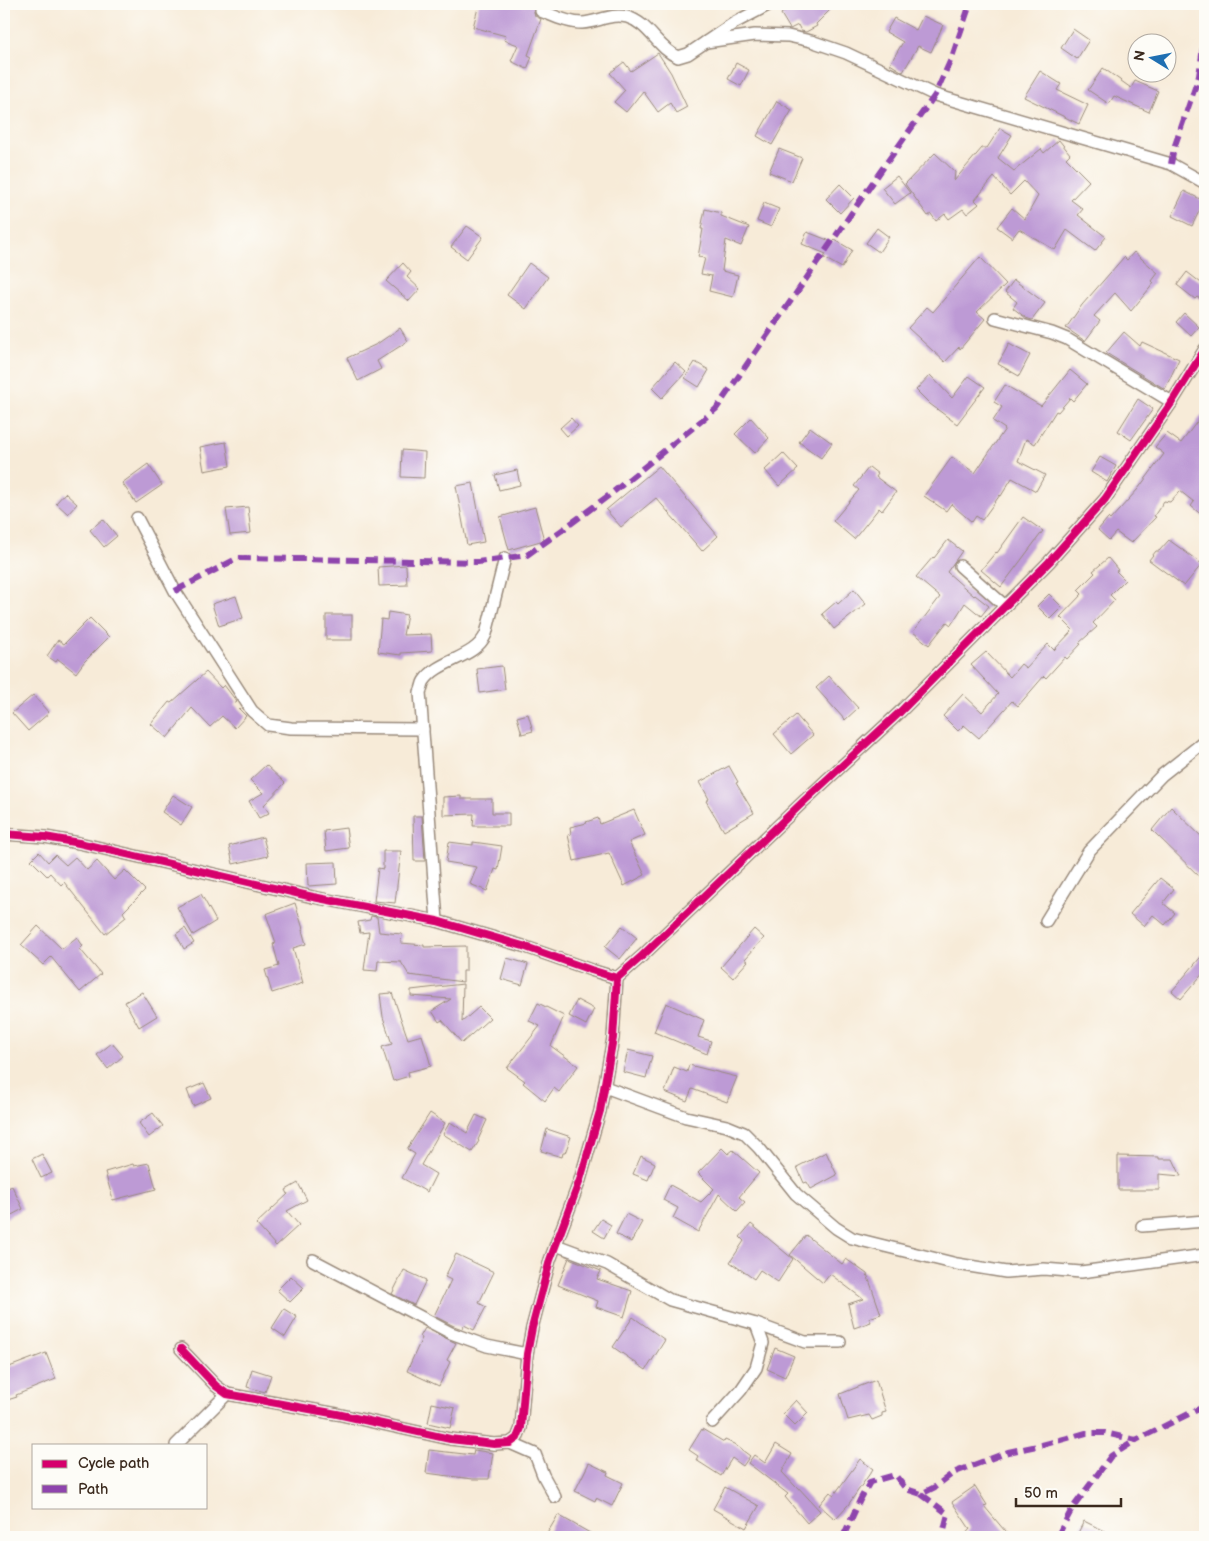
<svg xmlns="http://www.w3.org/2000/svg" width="1209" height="1541" font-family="'Balsamiq Sans',sans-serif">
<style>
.building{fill:#bd9ad5}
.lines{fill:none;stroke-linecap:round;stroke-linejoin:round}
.minor-casing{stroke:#998a7b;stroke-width:14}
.minor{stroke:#fff;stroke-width:11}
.quiet{stroke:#8e44ad;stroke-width:6;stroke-dasharray:12 6;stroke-linecap:butt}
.cycleway-casing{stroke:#fdfcf7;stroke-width:11}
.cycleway{stroke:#d6006c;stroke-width:8}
</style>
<rect width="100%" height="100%" fill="#fdfcf7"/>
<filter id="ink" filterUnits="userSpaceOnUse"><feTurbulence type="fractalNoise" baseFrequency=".02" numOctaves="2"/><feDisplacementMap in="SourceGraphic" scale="10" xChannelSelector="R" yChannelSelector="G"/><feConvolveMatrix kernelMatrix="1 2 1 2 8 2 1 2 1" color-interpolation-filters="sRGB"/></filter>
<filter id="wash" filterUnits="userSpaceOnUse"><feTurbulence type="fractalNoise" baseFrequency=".0096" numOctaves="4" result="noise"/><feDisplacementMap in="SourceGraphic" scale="20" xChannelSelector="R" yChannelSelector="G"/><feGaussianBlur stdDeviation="1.12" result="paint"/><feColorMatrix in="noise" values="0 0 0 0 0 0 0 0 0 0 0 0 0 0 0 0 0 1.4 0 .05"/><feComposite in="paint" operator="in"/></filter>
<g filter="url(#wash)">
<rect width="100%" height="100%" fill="#f7ebd8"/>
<g id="blocks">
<g class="building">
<path d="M479,4H539L534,8V12L535,16L541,19L528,55L532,57L527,69L511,61L518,45L504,40L506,36L473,27Z"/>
<path d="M793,4H836L816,24L817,26L806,32L801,31L798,25L790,29L781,14Z"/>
<path d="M923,16L943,25L931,52L918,46L903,72L890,64L903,42L886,32L894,18L916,30Z"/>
<path d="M1073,29L1089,40L1077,59L1061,48Z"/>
<path d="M658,53L671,73L687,107L676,113L670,103L658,112L643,91L626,112L614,102L625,90L610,73L624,62L631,71Z"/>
<path d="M736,63L749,70L741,86L728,79Z"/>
<path d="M1103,68L1131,88L1135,81L1158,91L1149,112L1114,96L1109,104L1088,90Z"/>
<path d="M1040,71L1061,84L1057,90L1088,105L1079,124L1024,97Z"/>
<path d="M777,101L792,110L772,145L757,136Z"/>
<path d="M1000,128L1012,135L998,158L1014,171L1041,149L1044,153L1059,140L1070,154L1066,158L1089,181L1071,200L1083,209L1078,215L1106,237L1095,251L1067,230L1055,250L1019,229L1012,238L997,227L1012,208L1025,219L1038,196L1024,181L1010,195L994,177L975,200L979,204L967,214L963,209L949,219L945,214L936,221L931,214L928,216L905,184L935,153L955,172L954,181L982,148H987Z"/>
<path d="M779,149L802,158L792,181L769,172Z"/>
<path d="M897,176L910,193L895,204L882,188Z"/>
<path d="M840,184L854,198L840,213L826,199Z"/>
<path d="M1184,191L1204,201L1192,226L1172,216Z"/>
<path d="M764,203L779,209L771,227L757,221Z"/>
<path d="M705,209L721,213V216L749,227L741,246L726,240L722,271L738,275L733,297L709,291L712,276L701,274L705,258L698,257L703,229H701Z"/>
<path d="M467,226L483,237L467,259L451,247Z"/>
<path d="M877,228L889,237L879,252L866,243Z"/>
<path d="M807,232L833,242L835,240L852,250L842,268L824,258L826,254L802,244Z"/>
<path d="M1134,252L1158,273L1152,281L1154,283L1131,311L1115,293L1094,316L1100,321L1085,341L1066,328L1082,305L1124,257L1127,260Z"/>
<path d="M980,257L1006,284L977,312L985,319L960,349L959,347L945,362L908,328L927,307L933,312Z"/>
<path d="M403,263L411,272L407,277L420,289L409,301L386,281Z"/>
<path d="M529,263L548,277L526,309L507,295Z"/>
<path d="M1187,272L1205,286V301L1197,297L1195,299L1177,285Z"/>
<path d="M1014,280L1045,303L1032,320L1026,318L1013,308L1017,302L1005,292Z"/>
<path d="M1184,313L1199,327L1191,336L1176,322Z"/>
<path d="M400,328L408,341L377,361L381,369L358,381L347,358L377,344Z"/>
<path d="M1124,332L1140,346L1142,342L1179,359L1165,389L1106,353Z"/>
<path d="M1009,344L1030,355L1019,376L998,364Z"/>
<path d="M675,362L686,372L662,398L652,388Z"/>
<path d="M695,362L709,370L699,387L685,378Z"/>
<path d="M1070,370L1087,384L1073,401L1070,398L1058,412L1056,411L1035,444L1026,439L1018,461L1045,475L1036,491L1012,478L1001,496L1000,495L982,520L976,516L972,522L951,504L946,511L924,496L952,457L975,473L1005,429L993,421L1002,407L994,402L1005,385L1041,406Z"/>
<path d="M930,375L952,398L969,376L985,387L957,424L930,404L916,390Z"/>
<path d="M1138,399L1153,409L1131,440L1118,431Z"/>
<path d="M1205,411V518L1191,506L1194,502L1180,491L1170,502L1164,501L1154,516L1156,517L1131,543L1116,532L1109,540L1098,530L1108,518L1110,520L1138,489L1164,454L1155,447L1167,433L1181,443Z"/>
<path d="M571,418L578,426L567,436L560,428Z"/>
<path d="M751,418L769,438L755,453L735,434Z"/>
<path d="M810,427L832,443L821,458L799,442Z"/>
<path d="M226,442L230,466L204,471L200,447Z"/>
<path d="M402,450L425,452L424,478L401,477Z"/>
<path d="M783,453L798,469L779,486L765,470Z"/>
<path d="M1100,457L1116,466L1107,482L1091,472Z"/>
<path d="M148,464L162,485L136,503L122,483Z"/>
<path d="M659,466L718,536L702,551L656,498L621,527L606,510Z"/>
<path d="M869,467L878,474L876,477L896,492L882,511L879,508L854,539L833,521L859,490L854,486Z"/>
<path d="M517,470L520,485L499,490L495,475Z"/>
<path d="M473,483L484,542L467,545L456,486Z"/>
<path d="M65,493L77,504L68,514L56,503Z"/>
<path d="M248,507L251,533L230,535L226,509Z"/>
<path d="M535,507L544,540L509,550L500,517Z"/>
<path d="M1023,517L1043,531L1001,587L981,570L996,552L997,553Z"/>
<path d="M103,519L117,536L104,547L90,530Z"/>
<path d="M948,540L962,551L947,572L974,596L975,595L989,606L981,616L965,603L951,625L947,622L929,645L913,632L940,597L916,577L933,557L934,558Z"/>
<path d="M1169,540L1202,564L1184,586L1149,560L1156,551H1159Z"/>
<path d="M1108,558L1118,570L1116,571L1125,580L1110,595L1115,600L1093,623L1097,627L1079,643L1081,644L1067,659L1065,657L1046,678L1044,676L1018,706L1012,701L979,738L964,725L958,731L943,716L963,694L982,712L998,694L971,665L986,652L1010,677L1021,664L1026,668L1048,644L1054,650L1073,630L1060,617L1082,594L1078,590L1095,573L1093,571Z"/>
<path d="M406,565L407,585L379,586L378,567Z"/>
<path d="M854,589L866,604L834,629L822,614L836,602L838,604Z"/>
<path d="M1049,594L1062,607L1050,619L1037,606Z"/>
<path d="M236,596L243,618L219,626L212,604Z"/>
<path d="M388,612L407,615L403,635L431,634L432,651L401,653V655L378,652L381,619L387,620Z"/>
<rect x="326" y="615" width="26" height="25"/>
<path d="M90,618L109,637L84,662L76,673L58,659L56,662L47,656L58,640L64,644Z"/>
<path d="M502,666L505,689L480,693L477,669Z"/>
<path d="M206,672L221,688L224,685L237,702L234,704L246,716L235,728L222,716L210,727L192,708L167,738L151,724L169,702L171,703Z"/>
<path d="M829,676L858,708L845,720L816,688Z"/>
<path d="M33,695L49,713L28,731L12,713Z"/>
<path d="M528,714L533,731L522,734L517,717Z"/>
<path d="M796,715L813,735L791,754L774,734Z"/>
<path d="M266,765L285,783L264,805L269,813L259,818L249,801L263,793L250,780Z"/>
<path d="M729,766L738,782L736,783L754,813L724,831L706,801L709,799L700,782Z"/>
<path d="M173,795L192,807L181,825L162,812Z"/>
<path d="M461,796V799H492V813H509V826H473L474,814L443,815V797Z"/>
<path d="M1171,807L1205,840V882L1152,830Z"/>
<path d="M634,810L645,835L629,842L645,875L624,886L609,853L574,861L568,835L571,834L570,827L587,823L586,822L598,818L600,824Z"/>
<path d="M413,816H422L425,861H414Z"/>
<path d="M346,828L349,848L326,851L324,831Z"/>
<path d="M263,837L268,856L233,864L229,846Z"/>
<path d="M449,842L473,845V842L502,846L498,870L495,869L487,891L470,884L477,867L446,862Z"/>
<path d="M383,851H401L395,903L374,901L378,868L383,869Z"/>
<path d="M39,852L48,862L55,855L66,865L75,857L87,870L97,861L114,880L125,870L145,890L123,912L126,917L105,934L64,882L61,885L50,873L47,876L31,860Z"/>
<path d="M336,862L337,884L308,886L307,863Z"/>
<path d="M1160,878L1174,889L1163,903L1175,913L1165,925L1153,915L1144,926L1130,914Z"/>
<path d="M201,894L216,921L193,935L177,907Z"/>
<path d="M295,903L303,929L302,930L306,944L293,948L303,983L272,993L265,970L279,966L273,944L276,943L266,914Z"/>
<path d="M371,916L377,917L379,932L402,934L401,943L424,945V947L466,946V971H463V982L409,975L401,962L378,961L377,971L364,970L369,932L360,933L358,922L370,920Z"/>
<path d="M38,926L62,949L77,937L83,946L80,949L101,974L80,992L51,957L43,965L21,945Z"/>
<path d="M622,926L637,938L620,959L605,947Z"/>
<path d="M185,928L194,943L184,949L176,934Z"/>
<path d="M754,929L764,938L745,959L748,961L733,978L721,967Z"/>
<path d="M1205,952V971L1181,999L1172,991Z"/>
<path d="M507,958L528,964L522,985L501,979Z"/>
<path d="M463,984L462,1022L479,1007L490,1018L462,1043L442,1020L439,1022L432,1011L451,999L411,996V990Z"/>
<path d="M142,992L157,1016L139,1027L125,1002Z"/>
<path d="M392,993L408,1039L422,1035L431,1066L408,1072L409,1076L393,1081L382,1047L392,1044L383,1017L380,994Z"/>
<path d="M577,1000L594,1009L586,1025L569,1016Z"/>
<path d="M538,1003L564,1016L551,1046L578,1066L559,1092L554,1088L545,1101L523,1083L525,1081L507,1068L540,1026L529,1021Z"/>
<path d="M666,1003L704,1020L698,1037L711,1041L707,1054L654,1032Z"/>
<path d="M112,1043L123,1056L108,1069L97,1055Z"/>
<path d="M628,1050L652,1056L646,1078L623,1072Z"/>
<path d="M689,1065L737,1077L727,1102L692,1089L687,1101L665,1092L674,1067L687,1072Z"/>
<path d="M204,1083L211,1098L193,1106L187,1090Z"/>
<path d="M153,1113L163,1126L149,1137L139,1123Z"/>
<path d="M430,1113L445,1123L421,1165L436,1174L427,1192L402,1178L415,1154L407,1149Z"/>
<path d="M476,1115L487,1120L478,1140L479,1141L472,1152L443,1134L450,1122L467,1133Z"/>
<path d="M547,1129L571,1137L565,1153H563L562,1157L541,1151Z"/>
<path d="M722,1148L728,1154L733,1150L759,1173L739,1197L745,1202L737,1211L719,1194L698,1232L673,1218L678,1208L663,1200L670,1185L701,1202L714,1189L698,1173Z"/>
<path d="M826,1152L837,1175L811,1189L807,1182L804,1183L797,1167Z"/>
<path d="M42,1154L52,1173L41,1178L32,1159Z"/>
<path d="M641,1156L655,1163L648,1180L633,1174Z"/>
<path d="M1118,1156L1159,1157V1159H1173L1181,1176L1159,1174V1190H1118Z"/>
<path d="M149,1163L156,1189L113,1200L105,1172L133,1164L134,1166Z"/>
<path d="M298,1183L307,1200L287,1211L299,1225L276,1246L256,1224L288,1194L286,1190Z"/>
<path d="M12,1186L23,1209L4,1219V1190Z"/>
<path d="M626,1214L642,1222L631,1242L616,1234Z"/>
<path d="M601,1219L611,1225L604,1238L593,1231Z"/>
<path d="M751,1224L793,1259L778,1282L760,1270L754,1279L730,1262L744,1241L740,1237Z"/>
<path d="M806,1235L842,1264L846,1259L867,1274L881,1314L869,1318L871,1322L854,1328L848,1304L863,1299L830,1274L823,1283L790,1255Z"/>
<path d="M456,1254L494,1272L479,1303L486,1307L474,1330L464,1325L462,1329L454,1326L434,1316L451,1280L445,1277Z"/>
<path d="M569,1258L601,1271L597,1279L632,1291L624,1317L596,1307L598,1301L558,1285Z"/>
<path d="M404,1270L426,1280L414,1305L392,1294Z"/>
<path d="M291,1276L304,1288L290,1302L277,1290Z"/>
<path d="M284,1309L297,1317L285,1337L272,1328Z"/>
<path d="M633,1317L665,1340L646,1370L613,1347Z"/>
<path d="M425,1328L456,1343L447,1360L450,1362L439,1386L407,1371L422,1338L420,1337Z"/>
<path d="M775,1348L794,1356L785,1377L767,1369Z"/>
<path d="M46,1353L56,1379L16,1395L17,1397L4,1401V1369Z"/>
<path d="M252,1369L271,1375L265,1392L247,1387Z"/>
<path d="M876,1380L886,1412L882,1413V1416L872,1420L869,1415L848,1420L840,1394Z"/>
<path d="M796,1400L808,1413L795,1426L783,1414Z"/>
<path d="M432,1403L455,1408L450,1428L428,1423Z"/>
<path d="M702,1429L724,1442L725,1440L734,1444L750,1456L743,1466L732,1458L721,1476L696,1460L698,1456L689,1450Z"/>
<path d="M776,1444L792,1454L782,1472L796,1487L797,1486L820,1511L807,1523L785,1497L788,1494L748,1463L754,1455L765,1463Z"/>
<path d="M429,1450L473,1455L474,1450L493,1453L489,1479H473L426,1473Z"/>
<path d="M860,1459L873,1469L848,1505L835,1519L819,1505L830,1492L834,1495Z"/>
<path d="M589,1463L608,1472L607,1475L623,1483L612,1506L596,1498L595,1501L575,1491Z"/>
<path d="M975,1486L987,1505L984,1506L1010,1537H963L970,1529L952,1502Z"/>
<path d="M725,1487L759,1506L746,1528L713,1509Z"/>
<path d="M558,1515L597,1537H545Z"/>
<path d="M1084,1521L1116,1537H1076Z"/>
</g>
</g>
</g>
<g filter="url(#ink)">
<use href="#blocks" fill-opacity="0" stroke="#998a7b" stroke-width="1"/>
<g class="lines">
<defs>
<g id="minor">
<path d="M541,11C554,16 568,23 582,23C598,22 611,13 627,17C649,23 658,49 678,57L688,54L734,23L770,4"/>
<path d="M706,42L755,35L788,36L811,41L846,53L935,95L1171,164L1205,183"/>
<path d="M995,318L1052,333L1067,339L1172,402"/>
<path d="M137,518L175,591L252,711L268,725L291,728L423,729"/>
<path d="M960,566L1004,605"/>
<path d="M4,834L45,837L79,843L313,897L437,921L523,946L591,970L617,978L642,956L804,801L900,712L1049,562L1105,499L1172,402L1205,349"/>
<path d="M437,921L420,692C422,689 422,684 424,681C439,659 475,659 486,634L505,558"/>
<path d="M1046,921L1089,851L1162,775L1205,741"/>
<path d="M605,1087L686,1117L727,1126L744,1133L759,1148L796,1194L836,1228L852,1238L957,1264L1006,1272L1044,1269L1081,1272L1205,1255"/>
<path d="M1142,1226L1205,1221"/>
<path d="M556,1245L607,1264L670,1300L756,1324L805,1342H840"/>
<path d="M313,1260L451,1333L487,1346L527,1354"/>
<path d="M181,1349L216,1386L227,1394L337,1414L450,1439L494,1444L510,1443L517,1438L521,1428L527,1354L532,1328L550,1260L580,1180L600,1111L613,1038L617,978"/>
<path d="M712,1422L741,1390L756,1368L763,1343L756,1324"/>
<path d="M510,1443L535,1454L543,1475L555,1497"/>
<path d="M176,1445L227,1394"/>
</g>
</defs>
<use href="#minor" class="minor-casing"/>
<use href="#minor" class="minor"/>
<g class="quiet">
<path d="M1171,164L1174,148L1199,76L1205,33"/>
<path d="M175,591L238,558L478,562L527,555L565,528L612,493L716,409L880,172L935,95L952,57L970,4"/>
<path d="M921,1494L948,1514L942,1537"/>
<path d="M843,1537L860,1500L870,1482L895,1475L906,1489L921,1494L935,1487L953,1473L1008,1452L1042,1445L1086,1433H1105L1136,1440L1205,1406"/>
<path d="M1057,1537L1072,1509L1111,1456L1136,1440"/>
</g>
<defs>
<g id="cycleway">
<path d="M4,834L45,837L79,843L313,897L437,921L523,946L591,970L617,978L642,956L804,801L900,712L1049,562L1105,499L1172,402L1205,349"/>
<path d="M181,1349L216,1386L227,1394L337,1414L450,1439L494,1444L510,1443L517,1438L521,1428L527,1354L532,1328L550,1260L580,1180L600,1111L613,1038L617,978"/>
</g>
</defs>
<use href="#cycleway" class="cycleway-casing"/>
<use href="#cycleway" class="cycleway"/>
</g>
</g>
<rect width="1209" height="1541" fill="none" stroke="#fdfcf7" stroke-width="20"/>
<rect x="32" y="1444" width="175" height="65" fill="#fdfcf7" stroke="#afa8a0"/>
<rect x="42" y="1460" width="25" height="8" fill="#d6006c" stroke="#afa8a0"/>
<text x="78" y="1468" font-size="15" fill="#3b2a1e">Cycle path</text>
<rect x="42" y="1485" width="25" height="8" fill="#8e44ad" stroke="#afa8a0"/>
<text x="78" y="1494" font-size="15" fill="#3b2a1e">Path</text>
<g transform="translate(1152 58) rotate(280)"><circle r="24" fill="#fdfcf7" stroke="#afa8a0"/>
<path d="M0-4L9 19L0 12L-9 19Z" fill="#1f6fb2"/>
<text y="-8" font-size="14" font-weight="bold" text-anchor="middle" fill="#3b2a1e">N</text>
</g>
<path d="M1016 1498v8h105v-8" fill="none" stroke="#3b2a1e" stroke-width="2.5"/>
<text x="1024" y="1498" font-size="15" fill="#3b2a1e" stroke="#fdfcf7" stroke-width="4" paint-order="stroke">50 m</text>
</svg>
